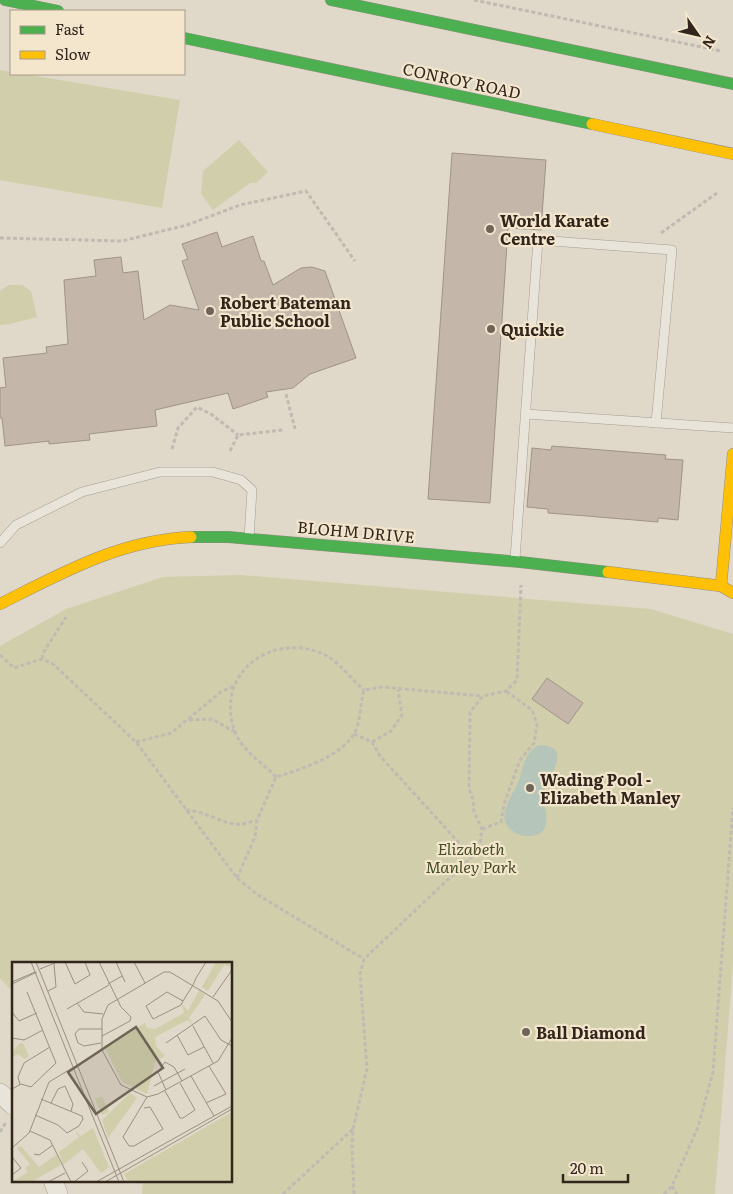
<svg xmlns="http://www.w3.org/2000/svg" width="733" height="1194" font-family="Literata,serif">
<style>
.green{fill:#d1cfab}
.water{fill:#b5c5b9}
.building{fill:#c4b6a9;stroke:#a09488}
.lines{fill:none;stroke-linecap:round;stroke-linejoin:round}
.lane-casing{stroke:#a59d92;stroke-width:10}
.street-casing{stroke:#a59d92;stroke-width:20}
.fast-casing{stroke:#958d82;stroke-width:12}
.slow-casing{stroke:#958d82;stroke-width:12}
.path{stroke:#c1bab2;stroke-width:3;stroke-dasharray:4 2.5;stroke-linecap:butt}
.lane{stroke:#e9e4da;stroke-width:9}
.street{stroke:#e9e4da;stroke-width:19}
.fast{stroke:#4caf50;stroke-width:11}
.slow{stroke:#ffc107;stroke-width:11}
.poi-dot{fill:#6f6458;stroke:#f3e6cd;stroke-width:2}
.labels{text-anchor:middle;dominant-baseline:central;stroke-width:4.5;stroke-linejoin:round;paint-order:stroke}
.street-label{font-size:16px;fill:#32251c;stroke:#f3e6cd}
.poi-label{font-size:16px;font-weight:bold;fill:#32251c;stroke:#f3e6cd;text-anchor:start}
.park-label{font-size:16px;font-style:italic;fill:#464e24;stroke:#f3e6cd}
.inset-road{fill:none;stroke:#9a9083;stroke-width:1}
.view{fill:#6f6458;fill-opacity:0.15;stroke:#6f6458;stroke-width:2.5}
.inset-edge{fill:none;stroke:#32251c;stroke-width:2.5}
</style>
<rect width="100%" height="100%" fill="#e0d8c8"/>
<g class="green">
<path d="M0,70L11,72V74H24L180,100L162,208L0,180Z"/>
<path d="M239,140L268,172L256,183H250L213,210L201,194L203,171Z"/>
<path d="M9,285H22L31,291L37,317L10,324L0,325V291Z"/>
<path d="M241,575L651,609L733,634V964L715,1194H142L143,1180H231V963H14V993L0,978V646L66,609L163,577Z"/>
</g>
<path class="water" d="M539,745C575,746 548,776 544,791C541,805 559,836 527,836C520,836 515,833 510,829C495,815 514,794 519,780C524,765 524,753 539,745Z"/>
<g class="building">
<path d="M452,153L546,160L541,230L508,228L490,503L428,499Z"/>
<path d="M217,232L222,247L253,236L261,261H264L273,285L301,268L312,267L325,271L356,358L310,374L293,388L266,392L268,397L233,409L228,393L155,410L157,426L89,434L90,440L49,444V441L5,446L2,418H0V388L6,387L3,358L47,353L46,347L68,344L64,280L96,276L94,260L121,257L123,273L138,271L144,320L170,305L199,310L182,261L188,259L182,244Z"/>
<path d="M552,446L666,455L665,459L683,460L678,520L658,518V522L587,516L548,513V509L527,507L532,448L551,450Z"/>
<path d="M547,678L583,703L568,724L532,699Z"/>
</g>
<g class="lines">
<defs>
<g id="lane">
<path d="M526,414L733,428"/>
<path d="M0,543L16,525L82,492L160,472H213L241,480L252,490L249,538"/>
<path d="M515,559L538,240L672,250L656,423"/>
</g>
<g id="street">
<path d="M0,1093L14,1106"/>
<path d="M53,1180L58,1194"/>
</g>
<g id="fast">
<path d="M5,0L58,11"/>
<path d="M331,0L733,84"/>
<path d="M184,38L592,124"/>
<path d="M191,537H228L520,562L608,572"/>
</g>
<g id="slow">
<path d="M592,124L733,154"/>
<path d="M608,572L721,586L733,593"/>
<path d="M721,586L733,454"/>
<path d="M0,604C62,573 120,540 191,537"/>
</g>
</defs>
<use href="#lane" class="lane-casing"/>
<use href="#street" class="street-casing"/>
<use href="#fast" class="fast-casing"/>
<use href="#slow" class="slow-casing"/>
<g class="path">
<path d="M474,0L721,51"/>
<path d="M661,233L717,193"/>
<path d="M0,238L122,241L187,225L240,205L306,191L355,261"/>
<path d="M286,394L295,429"/>
<path d="M172,449L178,428L197,407L211,414L238,435"/>
<path d="M230,451L238,435L283,430"/>
<path d="M0,655L14,668L42,659L53,664L136,742L237,878L258,895L364,959"/>
<path d="M42,659L43,653L66,617"/>
<path d="M189,720L212,719L235,732"/>
<path d="M354,734L372,742L380,756L472,857"/>
<path d="M136,742L171,733L221,692L234,686"/>
<path d="M372,742L391,731L402,715L398,690"/>
<path d="M276,777C262,762 243,752 235,732C214,676 268,632 321,653C338,660 351,679 364,690"/>
<path d="M186,810C206,811 226,826 241,824C246,824 252,821 257,820"/>
<path d="M482,829L501,822L504,804L520,760L534,743L537,725L532,710L506,691"/>
<path d="M237,878L255,837L257,820L276,777C301,769 342,757 355,732C361,719 360,704 364,690L382,687L482,696"/>
<path d="M0,1132L6,1122"/>
<path d="M672,1186L677,1194"/>
<path d="M283,1194L353,1129"/>
<path d="M354,1194L352,1145L353,1129L367,1069L360,974L364,959L479,850L482,829L474,812L473,799L469,789L470,712L483,696L506,691L517,680L521,585"/>
<path d="M664,1194L672,1186L698,1127L713,1072L733,808"/>
</g>
<use href="#lane" class="lane"/>
<use href="#street" class="street"/>
<use href="#fast" class="fast"/>
<use href="#slow" class="slow"/>
</g>
<g class="poi-dot">
<circle cx="490" cy="229" r="5"/>
<circle cx="210" cy="311" r="5"/>
<circle cx="491" cy="329" r="5"/>
<circle cx="530" cy="788" r="5"/>
<circle cx="526" cy="1032" r="5"/>
</g>
<g class="labels">
<g class="street-label">
<text transform="translate(462 80) rotate(12)">CONROY ROAD</text>
<text transform="translate(356 531) rotate(5)">BLOHM DRIVE</text>
</g>
<g class="poi-label">
<text x="500" y="220">World Karate<tspan x="500" dy="18">Centre</tspan></text>
<text x="220" y="302">Robert Bateman<tspan x="220" dy="18">Public School</tspan></text>
<text x="501" y="329">Quickie</text>
<text x="540" y="779">Wading Pool -<tspan x="540" dy="18">Elizabeth Manley</tspan></text>
<text x="536" y="1032">Ball Diamond</text>
</g>
<g class="park-label">
<text x="471" y="848">Elizabeth<tspan x="471" dy="18">Manley Park</tspan></text>
</g>
</g>
<g transform="translate(12 962)">
<rect width="220" height="220" fill="#e0d8c8"/>
<path d="M204,0H220V5L212,3L196,29L190,25ZM187,28L193,33L177,56L181,63L176,58L143,75L144,84L153,94L143,100L135,132L110,120L92,84L133,61L135,66L143,67L172,51L170,42L176,49ZM8,81H11L17,94L13,97L6,92L0,95V90ZM118,131L125,136L96,176L90,158ZM90,134L97,150L90,153L83,137ZM220,150V220H116L112,212ZM81,166L97,205L89,211L71,187L51,203L47,190L67,175L63,169L69,174ZM9,184L27,205L45,192L49,203L19,220H0L16,210L13,206L18,202L5,186Z" fill="#d1cfab"/>
<path class="inset-road" d="M19,0L107,220M24,0L112,220M53,0L63,22L78,13L73,0M87,0L109,45L119,55L118,59L90,74M104,0L113,20M122,0L133,21M28,7L45,0M0,20L23,10M0,22L25,10M96,22L110,14M36,29L44,25L42,2M201,35L220,8M171,39L155,30L134,44L141,57L169,43L171,39L181,23L184,16L194,0M65,41L72,50L91,52M55,47L97,23M0,50L7,59L25,51M220,60L206,39L158,10H152L96,43L90,57V88L109,123L135,135L146,132L206,99L220,76M181,64L201,101M165,73L176,93L192,85M0,76L12,78L31,68M89,81L72,84L66,81L63,72L67,67H90M154,81L193,54L209,78L220,84M179,114L202,154M8,123L6,115L12,101L38,85M142,124L173,107M0,127L9,122L19,125L44,101L15,30M154,128L146,110L153,100L162,105L170,119M153,129L168,156H171L183,148L168,121M39,141L46,127L53,124L61,142L59,149M194,141L214,132L197,104M132,146L138,145L151,167L122,184H117L111,175L135,135M23,153L46,163L55,171L67,164L71,157L70,154L29,137M18,169L38,178L59,220M0,186L17,171L37,120L90,88M22,192L27,193L41,183M0,195L9,206L0,213M36,220L53,211M62,220L76,209L70,200M84,220L220,144M93,220L220,147"/>
<path class="view" d="M124,65L151,106L84,152L56,110Z"/>
<rect width="220" height="220" class="inset-edge"/>
</g>
<rect x="10" y="10" width="175" height="65" fill="#f3e6cd" stroke="#a69986"/>
<rect x="20" y="26" width="25" height="8" fill="#4caf50" stroke="#a69986"/>
<text x="55" y="35" font-size="15" fill="#32251c">Fast</text>
<rect x="20" y="51" width="25" height="8" fill="#ffc107" stroke="#a69986"/>
<text x="55" y="60" font-size="15" fill="#32251c">Slow</text>
<g transform="translate(698 35) rotate(124)" stroke="#f3e6cd" stroke-width="4" paint-order="stroke">
<path d="M0-4L9 19L0 12L-9 19Z" fill="#32251c"/>
<text y="-8" font-size="14" font-weight="bold" text-anchor="middle" fill="#32251c">N</text>
</g>
<path d="M563 1174v8h65v-8" fill="none" stroke="#32251c" stroke-width="2.5"/>
<text x="570" y="1174" font-size="15" fill="#32251c" stroke="#f3e6cd" stroke-width="4" paint-order="stroke">20 m</text>
</svg>
